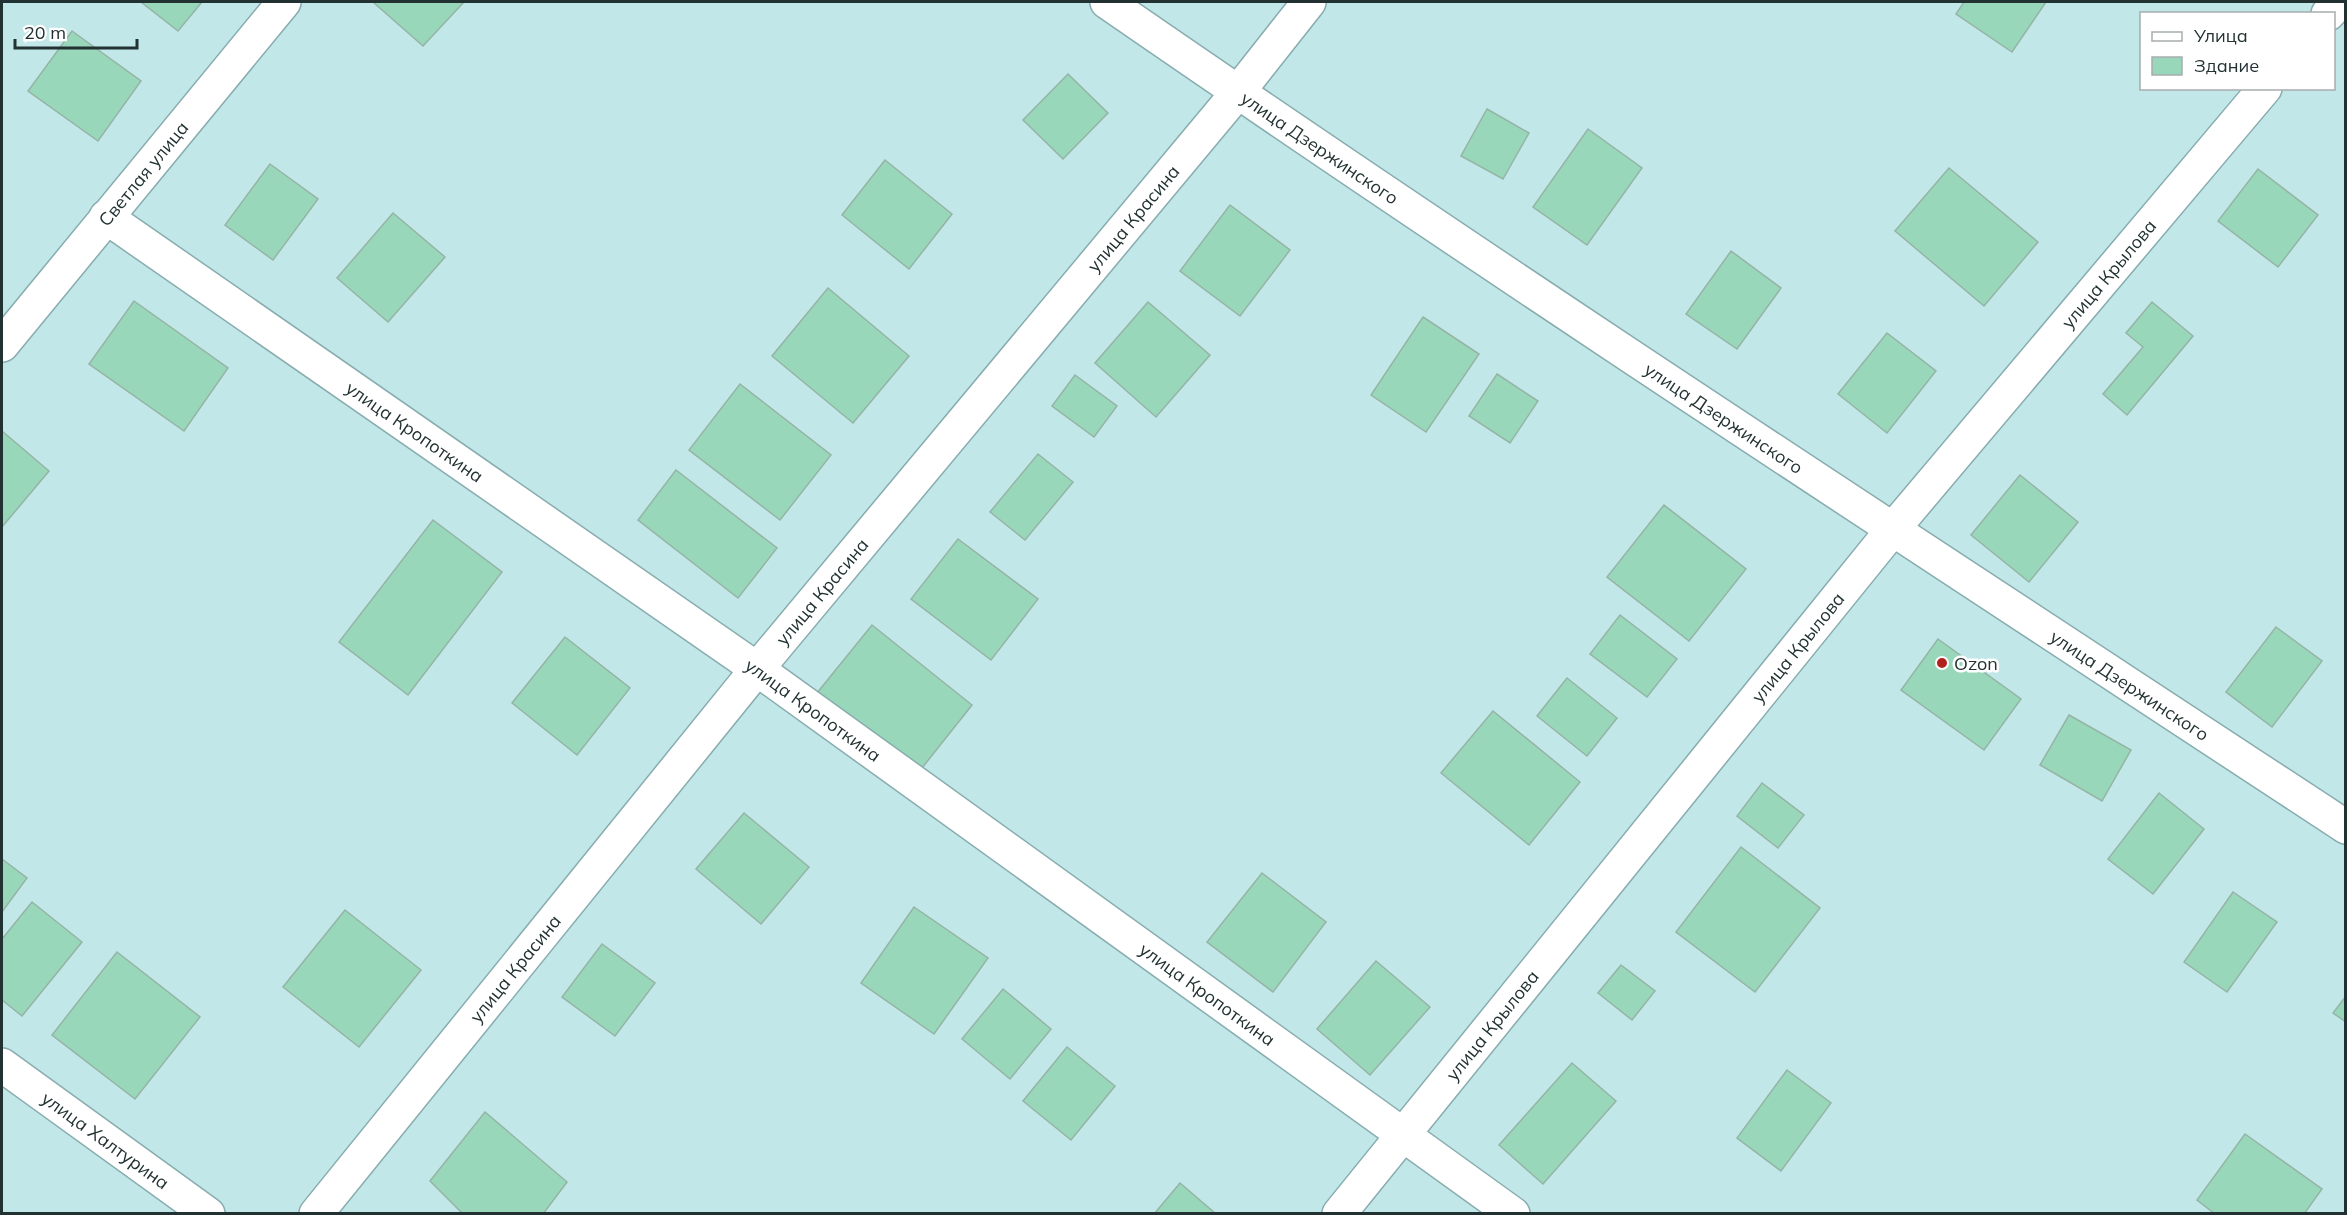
<svg xmlns="http://www.w3.org/2000/svg" width="2347" height="1215" font-family="Mulish,sans-serif">
<style>
.building{fill:#99d7bb;stroke:#95b4a5;stroke-width:1.5}
.lines{fill:none;stroke-linecap:round;stroke-linejoin:round}
.minor-casing{stroke:#88acae;stroke-width:36}
.tertiary-casing{stroke:#88acae;stroke-width:36}
.minor{stroke:#fff;stroke-width:33}
.tertiary{stroke:#fff;stroke-width:33}
.poi-dot{fill:#b2221c;stroke:#fff;stroke-width:2}
.labels{text-anchor:middle;dominant-baseline:central;stroke-width:5;stroke-linejoin:round;paint-order:stroke}
.street-label{font-size:18px;fill:#223131;stroke:#fff}
.poi-label{font-size:18px;fill:#223131;stroke:#fff;text-anchor:start}
</style>
<rect width="100%" height="100%" fill="#c2e7e9"/>
<g class="building">
<path d="M141,2H202L178,31Z"/>
<path d="M373,2H464L423,46Z"/>
<path d="M1964,2H2046L2012,52L1956,14Z"/>
<path d="M72,31L141,81L98,141L28,91Z"/>
<path d="M1068,74L1108,113L1063,159L1023,120Z"/>
<path d="M1487,109L1529,133L1503,179L1461,156Z"/>
<path d="M1588,129L1642,168L1587,245L1533,207Z"/>
<path d="M885,160L952,214L909,269L842,215Z"/>
<path d="M270,164L318,199L273,260L225,225Z"/>
<path d="M1949,168L2038,242L1984,306L1895,231Z"/>
<path d="M2258,169L2318,215L2278,267L2218,221Z"/>
<path d="M1230,205L1290,250L1240,316L1180,271Z"/>
<path d="M393,213L445,257L388,322L337,278Z"/>
<path d="M1731,251L1781,288L1737,349L1686,314Z"/>
<path d="M828,288L909,356L853,423L772,356Z"/>
<path d="M134,301L228,368L184,431L89,364Z"/>
<path d="M1148,302L1210,355L1156,417L1095,363Z"/>
<path d="M2152,302L2193,336L2127,415L2103,394L2143,347L2126,333Z"/>
<path d="M1423,317L1479,354L1426,432L1371,395Z"/>
<path d="M1887,333L1936,371L1887,433L1838,394Z"/>
<path d="M1497,374L1538,401L1510,443L1469,416Z"/>
<path d="M1075,375L1117,406L1094,437L1052,406Z"/>
<path d="M740,384L831,455L780,520L689,450Z"/>
<path d="M2,431L49,471L2,527Z"/>
<path d="M1038,454L1073,482L1025,540L990,512Z"/>
<path d="M676,470L777,548L738,598L638,520Z"/>
<path d="M2020,475L2078,522L2029,582L1971,535Z"/>
<path d="M1664,505L1746,569L1689,641L1607,577Z"/>
<path d="M433,520L502,572L408,695L339,642Z"/>
<path d="M958,539L1038,599L991,660L911,599Z"/>
<path d="M1620,615L1677,659L1647,697L1590,654Z"/>
<path d="M872,625L972,705L918,773L817,693Z"/>
<path d="M2276,627L2322,661L2272,727L2226,692Z"/>
<path d="M565,637L630,688L577,755L512,703Z"/>
<path d="M1938,639L2021,699L1984,750L1901,690Z"/>
<path d="M1567,678L1617,718L1587,756L1537,716Z"/>
<path d="M1493,711L1580,782L1529,845L1441,773Z"/>
<path d="M2069,715L2131,750L2102,801L2040,765Z"/>
<path d="M1762,783L1804,815L1778,848L1737,816Z"/>
<path d="M2159,793L2204,829L2153,894L2108,859Z"/>
<path d="M744,813L809,867L761,924L696,869Z"/>
<path d="M1741,847L1820,908L1755,992L1676,932Z"/>
<path d="M2,859L27,878L2,912Z"/>
<path d="M1262,873L1326,922L1273,992L1207,942Z"/>
<path d="M2233,892L2277,922L2227,992L2184,962Z"/>
<path d="M32,902L82,942L22,1016L2,1000V939Z"/>
<path d="M914,907L988,958L934,1034L861,983Z"/>
<path d="M345,910L421,970L359,1047L283,987Z"/>
<path d="M602,944L655,983L615,1036L562,997Z"/>
<path d="M117,952L200,1017L135,1099L52,1035Z"/>
<path d="M1376,961L1430,1007L1370,1075L1317,1029Z"/>
<path d="M1621,965L1655,991L1632,1020L1598,993Z"/>
<path d="M1003,989L1051,1029L1010,1079L962,1039Z"/>
<path d="M2346,996V1022L2333,1013Z"/>
<path d="M1067,1047L1115,1086L1071,1140L1023,1101Z"/>
<path d="M1572,1063L1616,1101L1543,1184L1499,1145Z"/>
<path d="M1787,1070L1831,1103L1781,1171L1737,1138Z"/>
<path d="M485,1112L567,1182L543,1214H463L430,1181Z"/>
<path d="M2245,1134L2322,1189L2304,1214H2215L2197,1200Z"/>
<path d="M1180,1183L1216,1214H1154Z"/>
</g>
<g class="lines">
<defs>
<g id="minor">
<path d="M2328,14L2339,2"/>
<path id="s1" d="M106,217L757,669L1513,1214"/>
<path id="s2" d="M2,345L284,2"/>
<path id="s3" d="M2,1065L208,1214"/>
<path id="s4" d="M316,1214L757,669L1238,92L1309,2"/>
<path id="s5" d="M1339,1214L1893,529L2265,88"/>
</g>
<g id="tertiary">
<path id="s6" d="M1107,2C1515,284 1931,554 2346,827"/>
</g>
</defs>
<use href="#minor" class="minor-casing"/>
<use href="#tertiary" class="tertiary-casing"/>
<use href="#minor" class="minor"/>
<use href="#tertiary" class="tertiary"/>
</g>
<circle class="poi-dot" cx="1942" cy="663" r="6"/>
<g class="labels">
<g class="street-label">
<text stroke="none"><textPath href="#s6" startOffset="258">улица Дзержинского</textPath></text>
<text stroke="none"><textPath href="#s2" startOffset="222">Светлая улица</textPath></text>
<text stroke="none"><textPath href="#s4" startOffset="1288">улица Красина</textPath></text>
<text stroke="none"><textPath href="#s5" startOffset="1215">улица Крылова</textPath></text>
<text stroke="none"><textPath href="#s6" startOffset="744">улица Дзержинского</textPath></text>
<text stroke="none"><textPath href="#s1" startOffset="376">улица Кропоткина</textPath></text>
<text stroke="none"><textPath href="#s4" startOffset="802">улица Красина</textPath></text>
<text stroke="none"><textPath href="#s5" startOffset="729">улица Крылова</textPath></text>
<text stroke="none"><textPath href="#s6" startOffset="1230">улица Дзержинского</textPath></text>
<text stroke="none"><textPath href="#s1" startOffset="862">улица Кропоткина</textPath></text>
<text stroke="none"><textPath href="#s4" startOffset="316">улица Красина</textPath></text>
<text stroke="none"><textPath href="#s1" startOffset="1348">улица Кропоткина</textPath></text>
<text stroke="none"><textPath href="#s5" startOffset="243">улица Крылова</textPath></text>
<text stroke="none"><textPath href="#s3" startOffset="128">улица Халтурина</textPath></text>
</g>
<g class="poi-label">
<text x="1954" y="663">Ozon</text>
</g>
</g>
<rect width="2347" height="1215" fill="none" stroke="#223131" stroke-width="6"/>
<rect x="2140" y="12" width="195" height="78" fill="#ffffff" stroke="#a7adad" stroke-width="1.5"/>
<rect x="2152" y="32" width="30" height="9" fill="#ffffff" stroke="#a7adad" stroke-width="1.5"/>
<text x="2194" y="42" font-size="18" fill="#223131">Улица</text>
<rect x="2152" y="57" width="30" height="18" fill="#99d7bb" stroke="#a7adad" stroke-width="1.5"/>
<text x="2194" y="72" font-size="18" fill="#223131">Здание</text>
<path d="M15 39v9h122v-9" fill="none" stroke="#223131" stroke-width="3"/>
<text x="24" y="39" font-size="18" fill="#223131" stroke="#ffffff" stroke-width="4.5" paint-order="stroke">20 m</text>
</svg>
